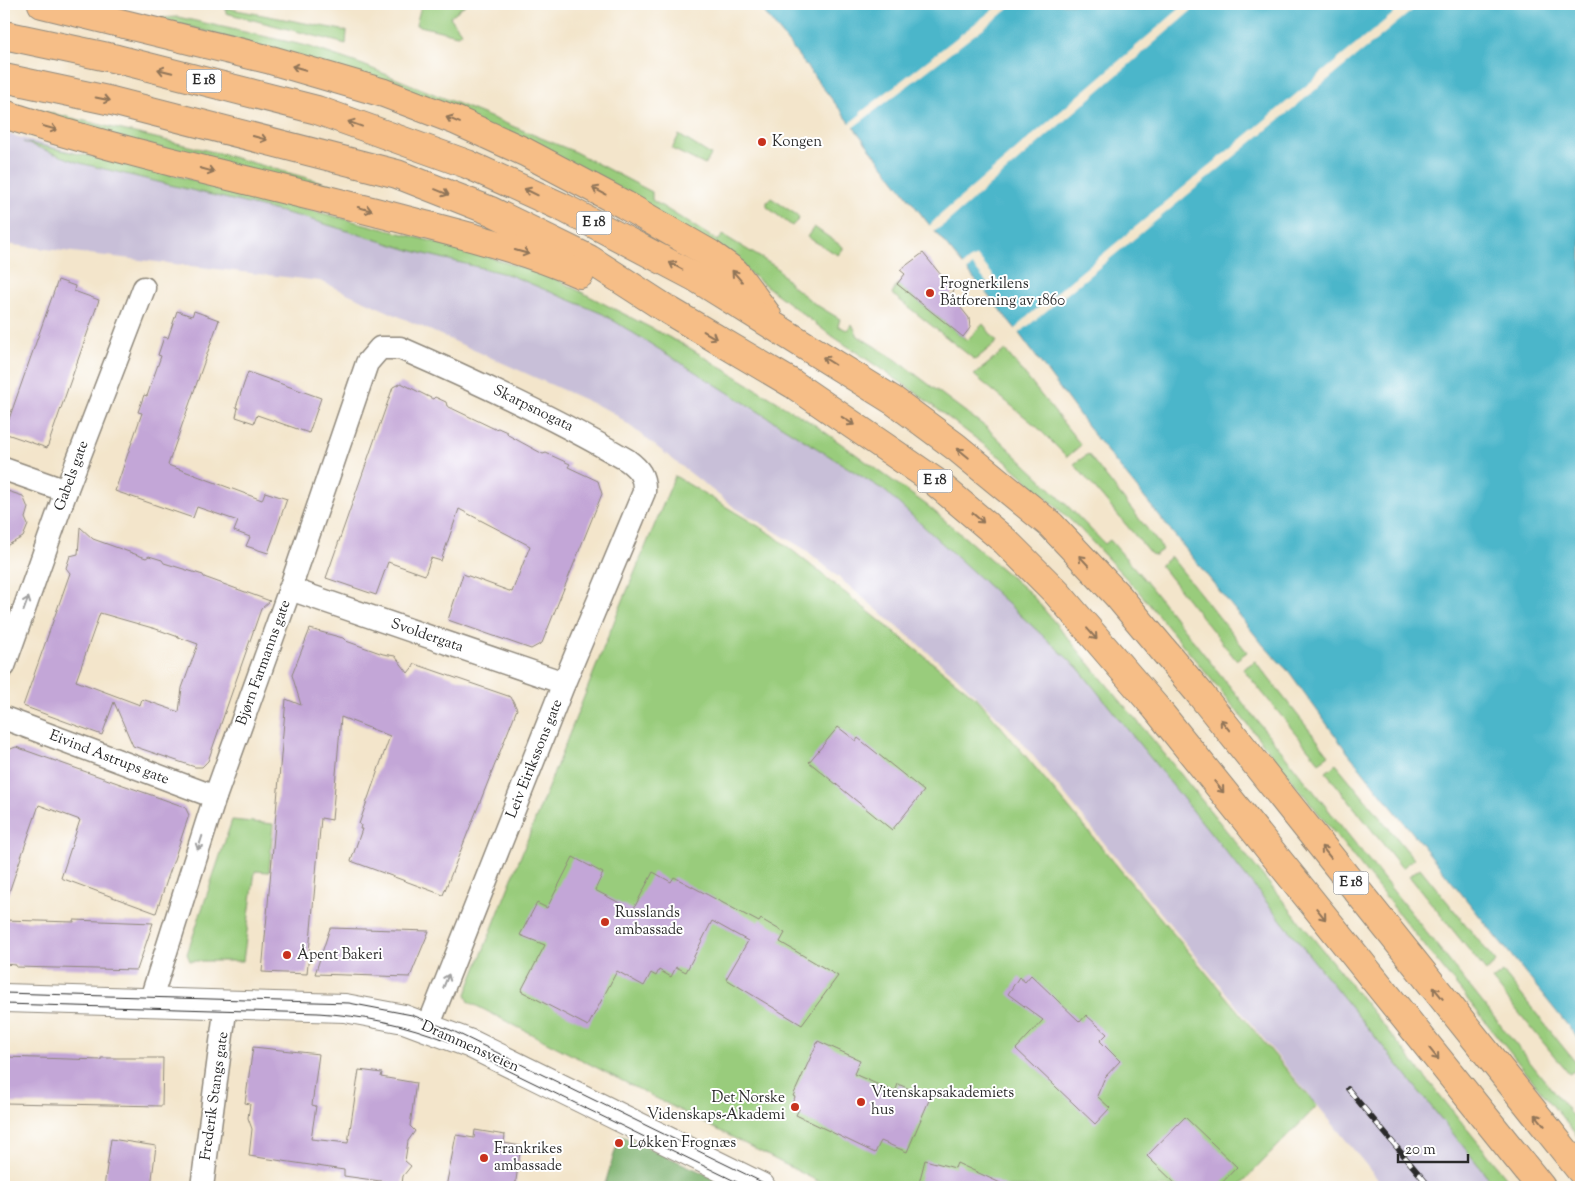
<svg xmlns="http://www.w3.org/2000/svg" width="1585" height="1191" font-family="'Sorts Mill Goudy',serif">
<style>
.industrial{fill:#c8bfd8}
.green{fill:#99cc7c;stroke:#627c54}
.forest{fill:#7ab06c;stroke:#526e4c}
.water{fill:#4cb6ca;stroke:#3c707a}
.pier{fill:#f3e5cb}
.building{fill:#c3a6d7;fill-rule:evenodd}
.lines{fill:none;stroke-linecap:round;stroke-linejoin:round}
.minor-casing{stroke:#8f887b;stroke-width:25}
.tertiary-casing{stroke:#8f887b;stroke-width:30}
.trunk-casing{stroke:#8f887b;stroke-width:30}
.minor{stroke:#fff;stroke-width:22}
.tertiary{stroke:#fff;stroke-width:28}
.trunk{stroke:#f6be87;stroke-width:28}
.tram{stroke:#2b2b2b;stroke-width:1}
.rail-casing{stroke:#2b2b2b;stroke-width:5.5}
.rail{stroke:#fff;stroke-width:4;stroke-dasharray:11;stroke-linecap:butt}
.oneway{stroke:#907459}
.oneway2{stroke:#a0a0a0}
.poi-dot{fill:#c8321e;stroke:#fff;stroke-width:2}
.labels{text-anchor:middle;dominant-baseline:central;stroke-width:4;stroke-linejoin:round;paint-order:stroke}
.shield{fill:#fff;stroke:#6b6b6b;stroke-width:1}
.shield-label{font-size:14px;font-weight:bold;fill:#2b2b2b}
.poi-label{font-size:15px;fill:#2b2b2b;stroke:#fff;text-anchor:start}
.street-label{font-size:15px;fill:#2b2b2b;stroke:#fff}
</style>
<rect width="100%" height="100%" fill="#fff"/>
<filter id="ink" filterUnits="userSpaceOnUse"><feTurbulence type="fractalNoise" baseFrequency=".02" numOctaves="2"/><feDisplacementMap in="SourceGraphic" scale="10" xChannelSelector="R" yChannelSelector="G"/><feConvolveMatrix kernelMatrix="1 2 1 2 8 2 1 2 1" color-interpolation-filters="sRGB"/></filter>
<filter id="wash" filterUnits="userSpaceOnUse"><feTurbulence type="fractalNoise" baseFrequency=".0096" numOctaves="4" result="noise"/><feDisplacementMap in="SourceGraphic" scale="20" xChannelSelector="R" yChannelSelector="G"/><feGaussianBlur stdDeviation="1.12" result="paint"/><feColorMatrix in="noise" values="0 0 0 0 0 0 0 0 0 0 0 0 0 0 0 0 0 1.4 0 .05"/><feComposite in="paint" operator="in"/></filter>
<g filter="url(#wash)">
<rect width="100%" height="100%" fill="#f3e5cb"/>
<path class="industrial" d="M4,133L445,252L466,264L510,275L603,314L885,491L1078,668L1496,1187H1384L1017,736L955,675L806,550L734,507L612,412L320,281L4,244Z"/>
<g class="green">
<path d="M424,4H466L450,17L462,33L457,35L416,25L421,6Z"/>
<path d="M226,8L347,31L346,44L226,13Z"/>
<path d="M178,17L307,46L363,65L573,151L652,192V200L718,241L723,235L776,267L791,285L815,304L840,319L838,326L847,330L852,324L858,336L895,359L987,428L1048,486L1105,544L1110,540L1144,579L1581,1126V1141L1211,679L1139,592L1080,529L1008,463L912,390L825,331L713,245L351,73L159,18Z"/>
<path d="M22,106L218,153L360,193L361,198L82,128Z"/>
<path d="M679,135L711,155L705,165L672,149Z"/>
<path d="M23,142L146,168L470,251L554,278L688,347L815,425L928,506L1031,594L1154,741L1514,1187H1496L1078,668L885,491L603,314L510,275L413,251L302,217L80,163Z"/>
<path d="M771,198L797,215L799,219L792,226L767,207V202Z"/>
<path d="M814,227L843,247V249L838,255L807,237Z"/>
<path d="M897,284L967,340L983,324L997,342L975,360L892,294Z"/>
<path d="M1005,350L1081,445L1067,457L1036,426L974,375Z"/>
<path d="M1088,454L1163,549L1155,555L1151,554L1074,464Z"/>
<path d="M675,476L773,535L979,700L1317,1106L1238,1187H829L469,1002L466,994L609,634Z"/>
<path d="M1171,557L1247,652L1236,660L1160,565Z"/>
<path d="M1255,661L1329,755L1319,762L1243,669Z"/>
<path d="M1336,764L1414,859L1402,868L1326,772Z"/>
<path d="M232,820L273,824L269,872L255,871L243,961H190L187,954Z"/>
<path d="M1420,868L1496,962L1486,971L1409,876Z"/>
<path d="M1503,972L1580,1068L1569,1074L1492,980Z"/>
</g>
<path class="forest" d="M620,1135L734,1187H604Z"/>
<path class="water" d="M758,4H1581V1042L1345,749L1290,673L1264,646L1097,439L1015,328L928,223Z"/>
<g class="pier">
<path d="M1000,4H1015L851,129L847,125L861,114L860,113Z"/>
<path d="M1185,4H1199L945,224L933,232L928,227L938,217Z"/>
<path d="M1405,4H1420L1017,335L1014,331L1022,321Z"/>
<path d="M977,256L998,281L992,290L991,288L984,294L980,290L987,283L973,266L966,272L961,267L969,260Z"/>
</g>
<g id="blocks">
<g class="building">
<path d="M923,253L954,291L950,294L969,318L970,328L963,337L897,284L905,274L900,270Z"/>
<path d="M58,280L75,286L74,291L99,300L47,448L4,433Z"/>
<path d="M177,311L192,316L194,311L219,320L168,465L262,500L265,492L287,499L268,553L246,546L250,537L234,531L238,521L197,507L193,518L115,491L142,413L138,412L144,395L147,396L161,356L158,355L164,337L168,338Z"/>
<path d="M248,372L321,398L309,433L257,415L254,423L236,417L238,408L236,407Z"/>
<path d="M401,383L433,399L435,397L446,402L447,406L495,429L498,428L507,432L508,435L543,454L546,453L570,464L568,467L598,481L602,494L542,643L531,649L448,620L463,574L512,592L530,546L459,509L441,561L431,558L425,575L388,562L376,595L326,578L393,387Z"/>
<path d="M4,490L23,496L28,508L25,518L28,525L23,537L4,547Z"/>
<path d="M80,527L93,539L146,558L149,556L162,560L164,563L203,575L204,577L270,601L261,609L208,761L202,767H195L133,746L114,702L102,735L23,706L70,573L66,568L70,556L78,554ZM100,613L156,629L198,644L182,688L179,712L142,699L140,705L76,681Z"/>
<path d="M310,629L343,638L346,641L383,654L395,656L408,673L415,664L511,697L517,709L443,895L351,861L362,829H360L361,825L359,824L390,736L341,717L332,820L321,818L307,974L262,972L286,699L301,705L292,675Z"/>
<path d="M838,727L856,741L858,738L924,791L892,830L809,762Z"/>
<path d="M16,747L185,807L189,815L156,913L61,878L80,820L39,805L7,898L4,897V762L8,750Z"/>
<path d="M573,857L603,873L595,890L633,910L653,872L671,882L674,877L759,922L761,919L785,933L780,942L838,976L802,1025L726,979L748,941L712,921L686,972L676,967L671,977L659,970L656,976L651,973L644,986L617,971L588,1026L521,991L545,945L520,935L537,903L547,908Z"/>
<path d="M4,920L74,922V920L153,923L137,970L16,967V965L4,964Z"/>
<path d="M330,928L429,931L410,977L315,974Z"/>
<path d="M1031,975L1080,1022L1086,1015L1107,1034L1100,1041L1120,1061L1105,1077L1097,1096L1110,1108L1095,1124L1016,1049L1043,1020L1008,994L1019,977L1025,982Z"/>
<path d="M818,1041L860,1060L854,1074L895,1092L898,1084L930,1098L907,1152L881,1141L875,1153L796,1115L799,1109L791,1105L795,1097L793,1096Z"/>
<path d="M253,1047L319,1054L312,1105L316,1106L311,1139L348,1143L359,1070L382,1073L381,1077L416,1083L410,1126L415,1131L408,1141L405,1161L411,1166L403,1176L402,1184L344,1176V1170L249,1156L252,1129L248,1118L250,1104L245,1103Z"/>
<path d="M4,1057L101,1060V1058H163L162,1106L4,1103Z"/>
<path d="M1185,1117L1237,1167L1218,1187H1179L1147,1156Z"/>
<path d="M475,1130L505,1135L504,1143L521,1146L515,1187H446L456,1135L474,1138Z"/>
<path d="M111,1139L156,1146L151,1187H104Z"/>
<path d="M925,1160L955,1168L957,1163L1009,1187H918Z"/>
</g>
</g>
</g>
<g filter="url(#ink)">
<use href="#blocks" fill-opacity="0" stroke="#8f887b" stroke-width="1"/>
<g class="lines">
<defs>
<g id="minor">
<path d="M4,469L66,491"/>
<path d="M290,589L564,683"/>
<path d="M4,666L66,491L144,288"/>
<path d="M4,718L215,797"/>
<path d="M150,1002L215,797L290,589L367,363L380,348H400C478,382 553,417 627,460C639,469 645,476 644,492L564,683L428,1027"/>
<path d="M202,1187L226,1004"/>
</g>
<path id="tertiary" d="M4,998L345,1008L404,1019L471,1044L761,1187"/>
<g id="trunk">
<path d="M42,4L271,60L384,93L457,121L525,152L625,205L710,254L735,272L767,315"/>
<path d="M4,35L117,59L317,110L467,164L564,208L695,277L894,401L956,447L1051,525L1118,596L1201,695L1581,1171"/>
<path d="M4,78L112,101L397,174L491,211L589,259L668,310L793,384L933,480L1005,541L1057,593L1156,708L1541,1187"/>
<path d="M4,114C137,158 275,185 410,221C467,236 526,250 580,274"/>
</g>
</defs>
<use href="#minor" class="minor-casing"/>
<use href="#tertiary" class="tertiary-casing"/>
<use href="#trunk" class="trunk-casing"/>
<use href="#minor" class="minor"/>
<use href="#tertiary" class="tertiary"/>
<use href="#trunk" class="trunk"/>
<g class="tram">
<path d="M4,993L349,1003L412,1015L453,1031L772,1187"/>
<path d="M4,1004L318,1013C364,1016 405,1024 448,1041L747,1187"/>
</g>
<defs>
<path id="rail" d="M1348,1089L1430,1187"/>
</defs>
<use href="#rail" class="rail-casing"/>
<use href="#rail" class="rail"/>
</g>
<defs><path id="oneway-shaft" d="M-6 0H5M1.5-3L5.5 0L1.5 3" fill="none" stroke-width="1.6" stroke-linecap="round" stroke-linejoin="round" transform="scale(1.25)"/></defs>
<g class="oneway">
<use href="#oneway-shaft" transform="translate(299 68) rotate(-164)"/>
<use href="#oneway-shaft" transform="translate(165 71) rotate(-166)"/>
<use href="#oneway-shaft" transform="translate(103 99) rotate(12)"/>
<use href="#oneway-shaft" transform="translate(453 120) rotate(-158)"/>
<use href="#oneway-shaft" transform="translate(355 124) rotate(-160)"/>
<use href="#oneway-shaft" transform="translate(50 128) rotate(15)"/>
<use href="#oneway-shaft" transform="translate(260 138) rotate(15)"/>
<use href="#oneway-shaft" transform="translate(207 170) rotate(15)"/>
<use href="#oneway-shaft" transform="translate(599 191) rotate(-152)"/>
<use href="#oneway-shaft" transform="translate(442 192) rotate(22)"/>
<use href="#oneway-shaft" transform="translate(531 192) rotate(-154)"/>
<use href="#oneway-shaft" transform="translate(365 209) rotate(15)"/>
<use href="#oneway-shaft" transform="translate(522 252) rotate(16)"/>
<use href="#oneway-shaft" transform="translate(676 266) rotate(-152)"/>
<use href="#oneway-shaft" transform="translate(737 276) rotate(-131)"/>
<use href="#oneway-shaft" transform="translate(710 335) rotate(31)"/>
<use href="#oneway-shaft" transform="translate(829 361) rotate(-148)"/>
<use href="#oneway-shaft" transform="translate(848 421) rotate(33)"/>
<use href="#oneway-shaft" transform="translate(963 453) rotate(-141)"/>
<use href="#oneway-shaft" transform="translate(978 518) rotate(41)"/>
<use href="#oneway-shaft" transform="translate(1084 561) rotate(-133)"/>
<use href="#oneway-shaft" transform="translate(1092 634) rotate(49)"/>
<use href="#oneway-shaft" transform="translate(1225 725) rotate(-129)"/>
<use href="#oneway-shaft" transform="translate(1219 787) rotate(51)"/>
<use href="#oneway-shaft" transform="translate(1326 852) rotate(-129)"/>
<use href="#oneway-shaft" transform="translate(1321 914) rotate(51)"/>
<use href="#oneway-shaft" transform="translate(1438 993) rotate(-129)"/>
<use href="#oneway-shaft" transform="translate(1434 1054) rotate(51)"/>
<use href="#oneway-shaft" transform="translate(1540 1120) rotate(-129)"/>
</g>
<g class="oneway2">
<use href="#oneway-shaft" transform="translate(26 604) rotate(-70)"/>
<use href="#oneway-shaft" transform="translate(200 843) rotate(108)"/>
<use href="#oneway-shaft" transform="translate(446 981) rotate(-68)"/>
</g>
</g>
<g class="poi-dot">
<circle cx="762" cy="142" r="5"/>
<circle cx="930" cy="293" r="5"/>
<circle cx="605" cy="922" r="5"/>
<circle cx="287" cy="955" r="5"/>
<circle cx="861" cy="1102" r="5"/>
<circle cx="795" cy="1107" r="5"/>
<circle cx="619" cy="1143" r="5"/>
<circle cx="484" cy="1158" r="5"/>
</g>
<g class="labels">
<g class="shield">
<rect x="186.5" y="69.5" width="35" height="23" rx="4"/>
<rect x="576.5" y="211.5" width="35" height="23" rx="4"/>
<rect x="917.5" y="469.5" width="35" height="23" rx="4"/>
<rect x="1333.5" y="871.5" width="35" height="23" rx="4"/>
</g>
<g class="shield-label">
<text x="204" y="81">E 18</text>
<text x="594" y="223">E 18</text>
<text x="935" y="481">E 18</text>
<text x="1351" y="883">E 18</text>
</g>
<g class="poi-label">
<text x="772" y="142">Kongen</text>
<text x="940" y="284">Frognerkilens<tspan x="940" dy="17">Båtforening av 1860</tspan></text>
<text x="615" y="913">Russlands<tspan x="615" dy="17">ambassade</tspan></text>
<text x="297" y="955">Åpent Bakeri</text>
<text x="871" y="1093">Vitenskapsakademiets<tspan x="871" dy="17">hus</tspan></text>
<text x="785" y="1098" text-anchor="end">Det Norske<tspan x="785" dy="17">Videnskaps-Akademi</tspan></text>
<text x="629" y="1143">Løkken Frognæs</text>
<text x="494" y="1149">Frankrikes<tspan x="494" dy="17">ambassade</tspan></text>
</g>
<g class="street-label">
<text transform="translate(533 409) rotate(26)">Skarpsnogata</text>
<text transform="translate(72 476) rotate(-70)">Gabels gate</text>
<text transform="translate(427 636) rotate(19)">Svoldergata</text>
<text transform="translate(264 663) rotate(-70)">Bjørn Farmanns gate</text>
<text transform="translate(109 758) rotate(21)">Eivind Astrups gate</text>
<text transform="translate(535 759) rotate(-68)">Leiv Eirikssons gate</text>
<text transform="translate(470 1047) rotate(24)">Drammensveien</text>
<text transform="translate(215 1096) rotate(-82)">Frederik Stangs gate</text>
</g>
</g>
<rect width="1585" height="1191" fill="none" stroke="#fff" stroke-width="20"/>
<path d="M1398 1154v8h70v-8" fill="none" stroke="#2b2b2b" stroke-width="2.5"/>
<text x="1405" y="1154" font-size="15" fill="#2b2b2b" stroke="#ffffff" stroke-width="4" paint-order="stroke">20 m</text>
</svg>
